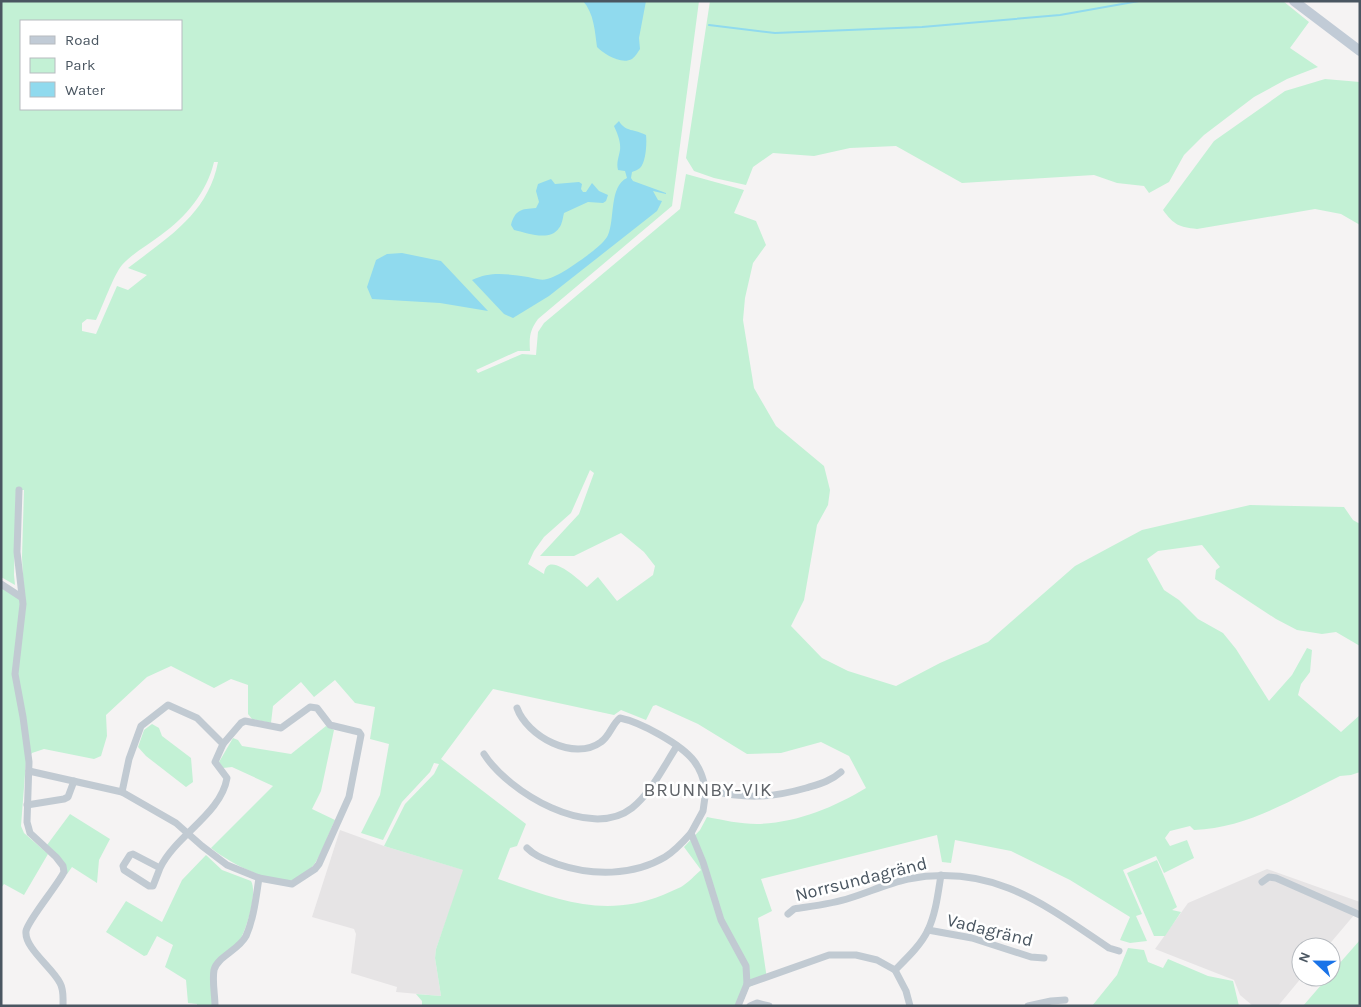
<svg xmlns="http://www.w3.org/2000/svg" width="1361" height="1007" font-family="Karla,sans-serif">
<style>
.education{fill:#e6e4e5}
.green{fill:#c3f1d5;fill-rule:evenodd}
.water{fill:#90daee}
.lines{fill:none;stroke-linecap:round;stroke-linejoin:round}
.stream{stroke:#90daee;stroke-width:2}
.minor{stroke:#c1cad2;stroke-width:7}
.secondary{stroke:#c1cbd6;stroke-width:10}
.labels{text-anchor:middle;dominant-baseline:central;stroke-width:5;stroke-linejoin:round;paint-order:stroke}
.street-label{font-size:18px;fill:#4a5661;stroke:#fff}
.neighbourhood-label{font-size:19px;letter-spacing:1px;fill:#5f6368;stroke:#fff}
</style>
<rect width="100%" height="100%" fill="#f5f3f3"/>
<g class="education">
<path d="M340,830L384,846L464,870L436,949L435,958L441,996L396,992L397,987L351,973L356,934L354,929L312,917Z"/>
<path d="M1267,869L1360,902V908L1327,947H1301L1302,977L1278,1006H1253L1240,995L1234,980L1155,949L1188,903Z"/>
</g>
<g class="green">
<path d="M1,1H699L672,206L538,319C530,330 529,337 530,351H518L476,370L478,373L522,354L536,355L538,332L544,323L680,209L686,174L744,190L734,213L756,221L766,245L753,263L745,298L743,320L754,388L776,426L824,466L830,490L828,505L817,525L804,600L791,626L822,658L848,671L896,686L940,663L988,642L1075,566L1142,530L1250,505L1344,507L1353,520L1360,524V646L1336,632L1322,634L1297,630L1276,619L1215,579L1216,570L1220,567L1202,545L1158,551L1147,559L1164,590L1179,600L1198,619L1223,633L1236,649L1269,701L1292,675L1307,648L1312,650L1310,672L1301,684L1298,695L1341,732L1360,715V772L1351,775L1340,776C1293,799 1247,828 1194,830L1190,826L1170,831L1165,838L1170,846L1187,840L1194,858L1164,873L1156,856L1123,870L1142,914L1136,916L1147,941L1130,943L1120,940L1130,917L1070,880L1011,851L955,840L951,863L942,862L937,835L761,879L772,911L758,918L767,979L749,987L741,1006H422V1001L416,994L441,996L435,958L436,949L463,870L384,846L405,804L434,774L439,764L434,763L430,772L402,802L383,840L361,833L380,795L389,744L370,739L375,707L355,703L335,680L314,697L301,682L273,706L271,723L252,719L248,714V685L231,679L214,688L171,666L147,677L106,715L107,736L101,756L94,759L44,749L32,753L26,761L21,826L24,833L48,854L24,895L4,884L1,888V587L24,599L22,557L24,490H16L14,575L15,585L1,577ZM21,21H181V109H21ZM214,162H218C208,214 167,238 128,268L147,275L128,290L117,286L96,334L82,331V323L87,319L96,320C102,308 114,274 122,265C133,253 148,245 161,235C186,217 207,192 214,162ZM590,470L594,473L579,514L540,556H574L621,533L644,552L655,566L653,575L617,601L598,577L587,587C580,581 547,549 544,574L528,564L534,551L544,537L571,513ZM493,689L614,715L621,710L646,720L653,706L656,705L698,724L747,754L781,753L821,742L849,756L866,788C833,808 796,823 757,824C740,824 723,820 707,817L700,830L684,847L701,870C695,875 688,883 681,887C675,890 669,892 663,895C603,919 556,899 498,879L510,848L517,846L526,824L441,759Z"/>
<path d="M710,1H1283L1309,22L1290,48L1318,67L1287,79L1254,97L1204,135L1184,155L1169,182L1149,193L1144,186L1117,183L1094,175L962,183L896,146L850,148L814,156L773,153L753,167L746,185L714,178L694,171L686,158Z"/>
<path d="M1325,79L1360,82V225L1341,214L1315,209L1197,229C1179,227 1174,225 1163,210L1214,141L1285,91Z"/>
<path d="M152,724L159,728L162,736L191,758L193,782L186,787L146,756L138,747L144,730Z"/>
<path d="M326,726L334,730L321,791L312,809L335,820C329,832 320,860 311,868C306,873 295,881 288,881C263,880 230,863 211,848L273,786L232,767L223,768L219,762L233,738L238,740L242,746L291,754Z"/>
<path d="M70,814L110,839L99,860L97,883L72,867L67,874C66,860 57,854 47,845Z"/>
<path d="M206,855L222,870L251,881C258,892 246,934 237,944C231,952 221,958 214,965L212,1006H197V1004L188,1003L186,980L165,967L173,945L157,936L147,955L144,956L106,932L126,901L162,922L182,880Z"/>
<path d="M1157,860L1177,907L1172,910L1181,912L1165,936H1154L1127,873Z"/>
<path d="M1360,940V1006H1303L1328,977H1331V973Z"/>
<path d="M1128,948L1144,950L1148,962L1163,968L1168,959L1208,976L1233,981L1239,1006H1092L1117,975Z"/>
</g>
<g class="water">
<path d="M583,1H646L639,38L640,49C638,52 635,57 632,59C621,65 604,54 597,47C595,32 594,13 583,1Z"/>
<path d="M619,121C625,132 635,129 646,135C647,143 646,162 640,168C638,170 634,171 632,172L631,178L633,181L666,193V194L653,191L658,200L662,201L657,211L549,296L513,318L504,314L472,280C491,271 507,274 528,277C533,278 541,281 547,279C558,277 583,259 593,251C598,247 606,240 608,235C615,220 609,186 627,178L625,171L618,170C616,162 619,157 620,150C621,141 617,133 614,126Z"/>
<path d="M551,179L555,184L579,182L582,184L581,189L583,192H586L592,183L599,191L608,195L606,201L603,203L588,202L564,213C563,217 562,225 559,228C550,242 527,233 514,230L511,225C515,210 521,209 536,208L539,202L536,191L538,184Z"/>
<path d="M402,253L441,261L488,311L440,303L372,299L367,287L376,260L387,254Z"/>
</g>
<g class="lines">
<path class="stream" d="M709,25L775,33L922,27L1060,15L1139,1"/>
<g class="minor">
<path d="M19,490L17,552L23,604L15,674L23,717L29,762L27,822L30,833L56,857L63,866L64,872C57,886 28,920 26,931C24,948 53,968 60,983C64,990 63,998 63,1006"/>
<path d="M1,584L21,597"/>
<path d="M517,708C527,736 574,762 601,742C610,736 612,724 620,718C640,722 681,744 694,761C701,770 703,779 706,790C744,798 768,799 806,788C819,784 831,781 841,772"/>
<path d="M223,744L241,723L245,721L281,728L310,707L317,708L330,725L359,732L361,735L349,797L319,864L315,869L292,884L259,878"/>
<path d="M484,754C508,792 590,841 632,808C651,793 664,766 677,746"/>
<path d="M29,771L122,792L176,823L202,846L227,865L259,878C256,897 254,918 246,936C239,950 217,957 214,970C212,981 215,995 215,1006"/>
<path d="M706,790L703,811L691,833L703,862L721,920L746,966L747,984L738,1006"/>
<path d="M122,792L129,759L141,726L168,705L197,718L223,744L215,762L227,778C221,814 176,835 160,868L133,854L130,855L123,866L124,870L149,886H153L160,868"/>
<path d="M27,805L64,799L68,797L74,781"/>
<path d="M527,848C536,857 545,859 557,864C592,876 633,876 665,857C675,851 683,842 691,833"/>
<path d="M1262,882L1269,877L1276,878L1360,915"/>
<path d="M788,914L794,909C813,906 832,904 850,898C869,892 889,883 908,879C992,863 1044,904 1109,948L1119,951"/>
<path d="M928,930L972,938L1031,957L1044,958"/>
<path d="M895,970C907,958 921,945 928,930C936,913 938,893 941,875"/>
<path d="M747,984L829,955H856L877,960L895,970L906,991L910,1006"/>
<path d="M750,1006L757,1003L769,1006"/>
<path d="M1028,1006L1051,1001L1065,1000"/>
</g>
<path class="secondary" d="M1294,1L1360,51"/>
</g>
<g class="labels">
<g class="street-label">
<text transform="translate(861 879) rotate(-14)">Norrsundagränd</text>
<text transform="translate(990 930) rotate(14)">Vadagränd</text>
</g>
<g class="neighbourhood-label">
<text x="708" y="790">BRUNNBY-VIK</text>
</g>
</g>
<rect width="1361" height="1007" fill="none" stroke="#4a5661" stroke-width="5"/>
<rect x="20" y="20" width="162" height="90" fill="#ffffff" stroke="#b7bbc0"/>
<rect x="30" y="36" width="25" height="8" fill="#c1cbd6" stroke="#b7bbc0"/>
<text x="65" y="45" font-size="15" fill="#4a5661">Road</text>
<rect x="30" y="58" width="25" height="15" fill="#c3f1d5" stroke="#b7bbc0"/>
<text x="65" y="70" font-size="15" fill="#4a5661">Park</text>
<rect x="30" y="82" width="25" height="15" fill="#90daee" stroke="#b7bbc0"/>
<text x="65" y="95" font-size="15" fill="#4a5661">Water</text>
<g transform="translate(1316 962) rotate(292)"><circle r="24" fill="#ffffff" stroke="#b7bbc0"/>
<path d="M0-4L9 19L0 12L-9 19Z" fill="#1a73e8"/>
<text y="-8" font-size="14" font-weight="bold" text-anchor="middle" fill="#4a5661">N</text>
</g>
</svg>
